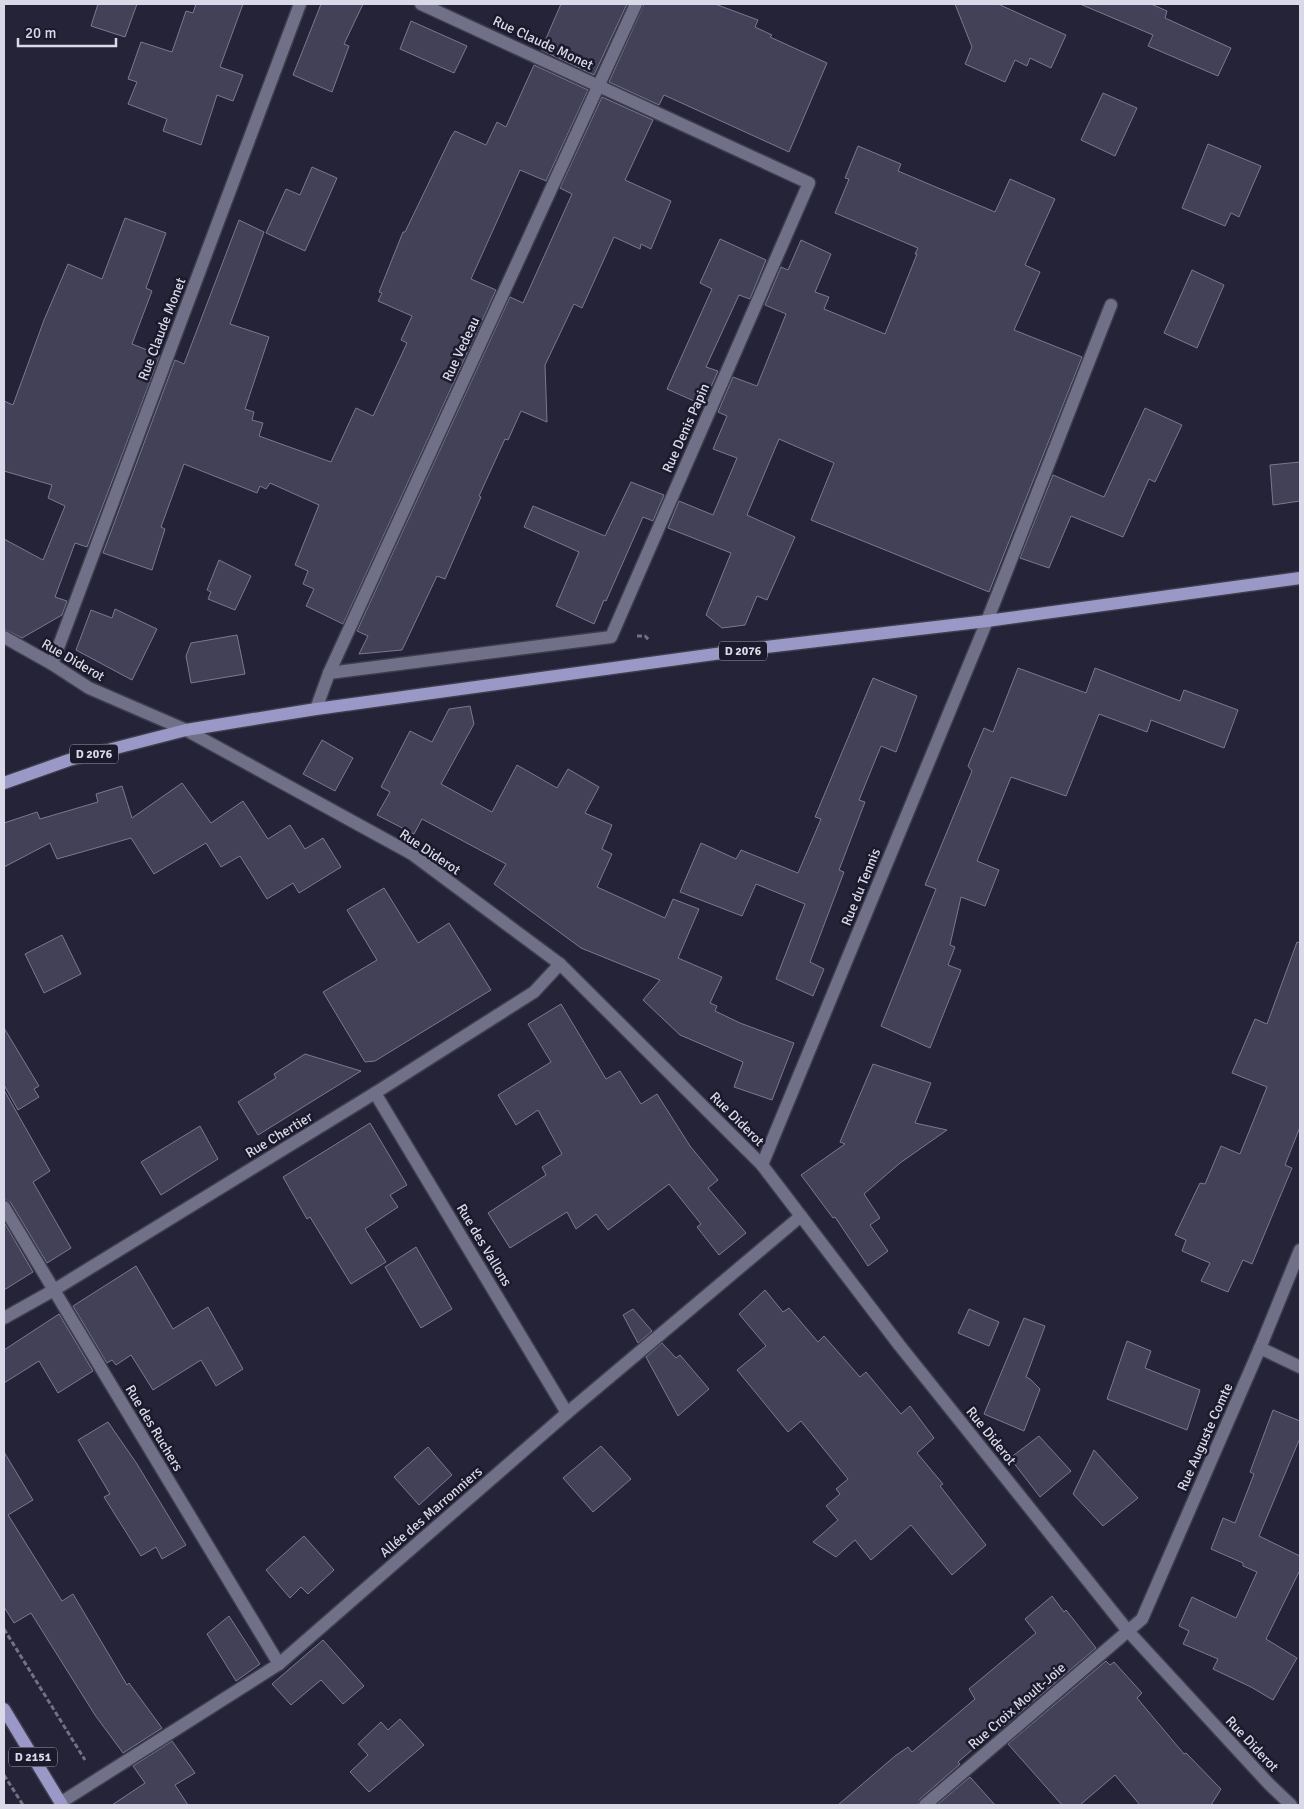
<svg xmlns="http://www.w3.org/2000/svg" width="1304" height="1809" font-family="Signika,sans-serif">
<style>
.building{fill:#424157;stroke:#797991}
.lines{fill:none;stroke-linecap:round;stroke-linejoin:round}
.service-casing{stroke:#3e3d4e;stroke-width:15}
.minor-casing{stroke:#3e3d4e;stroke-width:15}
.primary-casing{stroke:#3e3d4e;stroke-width:15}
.path{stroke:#717182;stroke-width:3;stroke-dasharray:5 2.5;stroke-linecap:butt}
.service{stroke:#707088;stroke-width:12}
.minor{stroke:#707088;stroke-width:12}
.primary{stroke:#9998c6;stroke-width:12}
.labels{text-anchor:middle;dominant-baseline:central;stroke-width:5;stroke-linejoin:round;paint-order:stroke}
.shield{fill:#1b1a2d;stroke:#a0a0af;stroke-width:1}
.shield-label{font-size:12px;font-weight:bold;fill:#d9d9e7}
.street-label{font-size:14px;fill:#d9d9e7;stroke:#1b1a2d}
</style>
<rect width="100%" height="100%" fill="#242337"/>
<g class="building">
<path d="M98,4H137L125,37L91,26Z"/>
<path d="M196,4H243L220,67L243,75L233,101L217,95L201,145L163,131L167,119L128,104L137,82L128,79L141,42L172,52L186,11L193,13Z"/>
<path d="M321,4H363L344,44L349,46L332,92L293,75Z"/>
<path d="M561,4H627L594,75L541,50Z"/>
<path d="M644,4H715L758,20L755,27L772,35L770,37L827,63L789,152L664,95L659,105L609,82Z"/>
<path d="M955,4H998L1066,35L1051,68L1030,58L1027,66L1015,60L1005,82L965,64L972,47Z"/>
<path d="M1080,4H1151L1167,11L1165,18L1231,48L1218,76L1148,46L1153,35Z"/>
<path d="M411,21L467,46L454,73L400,49Z"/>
<path d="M534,65L588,90L546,181L520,170L471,279L496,290L343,624L306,606L314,589L303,584L308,571L295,565L319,505L270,483L266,489L260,486L257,493L184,464L161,527L165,529L152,570L103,553L175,360L184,364L239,220L264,232L230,324L269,337L245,409L254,412L252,420L263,423L259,436L331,462L356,408L373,416L407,343L401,340L412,316L378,301L382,293L379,292L403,232H405L451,137L455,131L486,145L497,122L506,127Z"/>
<path d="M1103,93L1137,108L1115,156L1081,140Z"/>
<path d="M602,97L653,120L625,180L671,201L651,249L641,244L640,249L614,237L582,308L574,304L545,365L547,422L521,411L508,440L505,439L479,496L481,497L445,579L437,576L402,650L359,654L368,636L357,631L510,297L523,303L572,194L560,188Z"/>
<path d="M1208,144L1261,166L1239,217L1231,213L1225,226L1182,208Z"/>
<path d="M858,146L901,164L898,171L995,212L1010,179L1055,199L1025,265L1040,272L1014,330L1082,357L989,592L811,520L834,463L779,439L747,515L795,537L767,600L757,596L745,625L722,628L706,615L731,553L668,528L679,501L713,515L737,458L713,449L727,416L718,412L733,377L757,386L786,314L765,305L781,267L788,270L801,240L831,254L815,292L829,297L824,309L885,334L917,254H915L918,248L835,213L849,179L845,178Z"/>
<path d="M312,167L337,178L305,251L266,233L286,189L300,195Z"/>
<path d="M125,218L166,233L146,288L152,291L132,344L160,355L87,547L75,543L55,597L67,601L62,615L22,638L4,629V539L43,560L65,506L48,498L52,485L4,471V401L13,405L44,320L68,264L102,279Z"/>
<path d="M720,239L766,260L750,299L739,295L706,367L718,371L703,405L667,389L712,289L700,283Z"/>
<path d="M1192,270L1224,285L1197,348L1164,333Z"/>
<path d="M1145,408L1182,425L1155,482L1149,479L1123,537L1071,516L1049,568L1020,558L1053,475L1104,497Z"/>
<path d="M1300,462V501L1273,505L1270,465Z"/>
<path d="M631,482L664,495L653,521L643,517L606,601L604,600L594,624L556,606L579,552L524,527L533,506L605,536Z"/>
<path d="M219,560L251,576L235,610L208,599L211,592L207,590Z"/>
<path d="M115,609L157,629L132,680L76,650L91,610L112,618Z"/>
<path d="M237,635L245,674L191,683L186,656L191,643Z"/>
<path d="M1018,668L1086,693L1095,668L1180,701L1184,690L1238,710L1224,748L1151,720L1147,732L1099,714L1066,796L1011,777L977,861L999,870L985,906L961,897L950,945L955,947L948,965L961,970L930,1048L881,1026L936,889L925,885L972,771L968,766L984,728L993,732Z"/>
<path d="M873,678L917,696L896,752L881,746L859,800L865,802L839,870L844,872L810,962L824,969L813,996L776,979L805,904L756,884L742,916L680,892L701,843L736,859L741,850L798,873L821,819L815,817Z"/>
<path d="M470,706L474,724L441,784L492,812L517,765L557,788L568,769L599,787L585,813L612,825L602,849L612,854L597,887L665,918L673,899L699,909L678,958L722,977L710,1003L717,1006L715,1011L740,1023L794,1043L772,1100L734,1087L743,1062L680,1035L643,1000L660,980L581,948L494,884L506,864L422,819L414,834L377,815L390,792L381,787L410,731L432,742L449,709Z"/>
<path d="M322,740L353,758L335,791L303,774Z"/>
<path d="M182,783L211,823L243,801L268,839L290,825L305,849L323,838L341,867L299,893L293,883L267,899L240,856L221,867L206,843L154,874L131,838L57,859L50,843L4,867V823L37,812L40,819L98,802L96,794L122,786L132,818Z"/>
<path d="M384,888L418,943L449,923L491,990L375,1061L365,1062L323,992L377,960L347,910Z"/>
<path d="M62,935L81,974L44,993L25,954Z"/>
<path d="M1297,942L1300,943V1127L1285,1165L1292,1168L1252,1264L1243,1260L1228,1292L1201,1281L1210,1263L1182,1251L1186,1240L1175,1235L1200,1183L1205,1184L1221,1146L1240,1154L1267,1087L1232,1073L1255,1019L1267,1024Z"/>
<path d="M561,1004L606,1079L620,1071L641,1104L657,1094L690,1146L718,1180L708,1188L746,1233L719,1255L697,1227L701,1224L669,1184L608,1230L596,1214L576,1229L567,1212L510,1248L488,1213L546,1175L542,1167L562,1154L538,1110L516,1125L498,1095L551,1062L528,1024Z"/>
<path d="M4,1028L39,1086L34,1089L39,1097L18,1110L4,1085Z"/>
<path d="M305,1054L361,1071L258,1135L238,1102L276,1078L274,1074Z"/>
<path d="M873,1064L931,1083L915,1123L947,1130L900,1163L864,1194L880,1218L870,1225L888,1251L868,1266L835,1217L833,1218L801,1175L845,1144L840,1142Z"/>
<path d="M4,1090L50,1171L33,1182L71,1248L47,1263L11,1203L4,1199Z"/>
<path d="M370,1123L407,1185L390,1195L398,1207L365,1229L386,1262L351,1284L310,1217L307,1219L283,1177Z"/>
<path d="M200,1126L218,1159L161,1195L141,1162Z"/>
<path d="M4,1222L33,1272L4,1290Z"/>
<path d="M416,1247L452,1309L421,1328L385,1267Z"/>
<path d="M136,1266L173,1329L208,1307L243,1369L216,1386L201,1360L153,1390L131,1355L116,1365L112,1360L107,1363L73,1306Z"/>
<path d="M765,1290L783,1312L789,1308L818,1342L824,1336L860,1377L866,1372L901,1414L910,1406L934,1438L917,1453L943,1484L940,1486L986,1545L952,1575L911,1525L871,1560L855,1540L836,1557L813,1542L838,1520L826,1506L840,1494L836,1489L848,1479L801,1421L788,1432L737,1370L766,1346L739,1314Z"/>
<path d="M633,1309L652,1331L638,1343L623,1315Z"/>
<path d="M969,1309L999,1322L989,1346L958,1333Z"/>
<path d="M59,1314L93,1371L58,1393L39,1361L4,1383V1350Z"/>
<path d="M1024,1318L1045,1326L1026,1377L1030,1379L1040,1389L1024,1431L984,1414Z"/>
<path d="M1127,1341L1151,1351L1145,1368L1200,1390L1187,1430L1107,1399Z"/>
<path d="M662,1343L676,1358L680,1355L709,1389L678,1416L646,1357Z"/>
<path d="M1273,1410L1300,1421V1438L1259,1536L1300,1556V1570L1266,1639L1297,1658L1273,1700L1251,1687L1213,1669L1218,1659L1183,1644L1189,1631L1179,1626L1192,1597L1236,1618L1257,1572L1243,1566V1563L1211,1549L1223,1518L1235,1523L1254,1474L1250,1472Z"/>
<path d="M108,1422L137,1464L186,1545L162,1559L156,1547L141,1556L104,1497L110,1494L78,1440Z"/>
<path d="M1039,1436L1071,1471L1040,1497L1010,1458Z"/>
<path d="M601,1446L631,1479L593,1512L563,1478Z"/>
<path d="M428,1447L452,1475L419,1505L394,1477Z"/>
<path d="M1094,1450L1138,1498L1103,1526L1073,1494Z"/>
<path d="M4,1452L33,1500L8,1515L62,1601L73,1594L127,1685L129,1683L162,1728L123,1753L95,1715L31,1613L14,1623L4,1607Z"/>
<path d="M304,1536L334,1570L308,1594L301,1587L290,1598L266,1570Z"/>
<path d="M1052,1596L1064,1612L1066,1610L1096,1648L997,1732L995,1730L958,1762L960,1764L920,1799L917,1805H838L895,1756L908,1747L912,1752L975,1699L969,1689L1036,1633L1025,1619Z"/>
<path d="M229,1616L260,1664L236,1681L207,1634Z"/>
<path d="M323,1640L364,1686L343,1704L321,1680L291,1705L272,1684Z"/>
<path d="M1106,1661L1110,1665L1114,1662L1142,1693L1137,1698L1184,1754L1186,1753L1221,1789L1211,1805H1140L1115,1775L1080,1805H1062L1008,1744Z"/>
<path d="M400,1719L424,1745L369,1792L350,1772L368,1755L358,1744L381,1722L388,1730Z"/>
<path d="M172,1741L195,1773L175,1785L188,1805H112L145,1783L133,1766Z"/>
<path d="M970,1777L995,1805H937Z"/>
</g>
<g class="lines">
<defs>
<path id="service" d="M987,621L1111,305"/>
<g id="minor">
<path d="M4,637L52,664L89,688L186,730L412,854L560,964L762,1165L900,1346L1128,1631L1269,1784L1291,1805"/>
<path d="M52,664L300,4"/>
<path d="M329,673L611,637L809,183L421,4"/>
<path d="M316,709L329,673L636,4"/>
<path d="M375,1093L567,1413"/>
<path d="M762,1165L987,621"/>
<path d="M4,1207L279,1664"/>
<path d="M4,1318L54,1290L375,1093L534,992L560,964"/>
<path d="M1260,1348L1300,1367"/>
<path d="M60,1803L279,1664L567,1413L801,1216"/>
<path d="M925,1805L1142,1619L1260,1348L1300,1250"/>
</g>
<g id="primary">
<path d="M4,783L69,760L186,730L316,709L766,647L987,621L1300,578"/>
<path d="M4,1709L62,1805"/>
</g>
</defs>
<use href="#service" class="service-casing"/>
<use href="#minor" class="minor-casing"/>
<use href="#primary" class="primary-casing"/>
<g class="path">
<path d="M637,636H645L649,640"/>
<path d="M4,1629L85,1760"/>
<path d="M4,1775L23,1805"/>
</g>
<use href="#service" class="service"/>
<use href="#minor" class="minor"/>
<use href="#primary" class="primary"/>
</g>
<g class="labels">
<g class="shield">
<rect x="719" y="641.5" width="48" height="19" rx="4"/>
<rect x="70" y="744.5" width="48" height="19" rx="4"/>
<rect x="9" y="1747.5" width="48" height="19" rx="4"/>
</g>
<g class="shield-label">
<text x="743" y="651">D 2076</text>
<text x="94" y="754">D 2076</text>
<text x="33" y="1757">D 2151</text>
</g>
<g class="street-label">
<text transform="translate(543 43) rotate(25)">Rue Claude Monet</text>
<text transform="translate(162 329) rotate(-69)">Rue Claude Monet</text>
<text transform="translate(461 349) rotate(-65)">Rue Vedeau</text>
<text transform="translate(686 428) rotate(-66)">Rue Denis Papin</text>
<text transform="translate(73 660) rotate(30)">Rue Diderot</text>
<text transform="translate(430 852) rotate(34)">Rue Diderot</text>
<text transform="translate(861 887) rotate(-68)">Rue du Tennis</text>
<text transform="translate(737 1119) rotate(45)">Rue Diderot</text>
<text transform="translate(279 1135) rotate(-31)">Rue Chertier</text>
<text transform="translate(484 1245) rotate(59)">Rue des Vallons</text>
<text transform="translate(154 1428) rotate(59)">Rue des Ruchers</text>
<text transform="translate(991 1436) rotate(51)">Rue Diderot</text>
<text transform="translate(1205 1437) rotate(-66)">Rue Auguste Comte</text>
<text transform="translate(431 1512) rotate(-41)">Allée des Marronniers</text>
<text transform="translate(1017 1706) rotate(-41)">Rue Croix Moult-Joie</text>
<text transform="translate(1252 1744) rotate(47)">Rue Diderot</text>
</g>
</g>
<rect width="1304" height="1809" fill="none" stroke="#d9d9e7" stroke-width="10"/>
<path d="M18 38v8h98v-8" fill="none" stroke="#d9d9e7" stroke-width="2.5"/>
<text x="25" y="38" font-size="15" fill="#d9d9e7" stroke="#1b1a2d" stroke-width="4" paint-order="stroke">20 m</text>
</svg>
